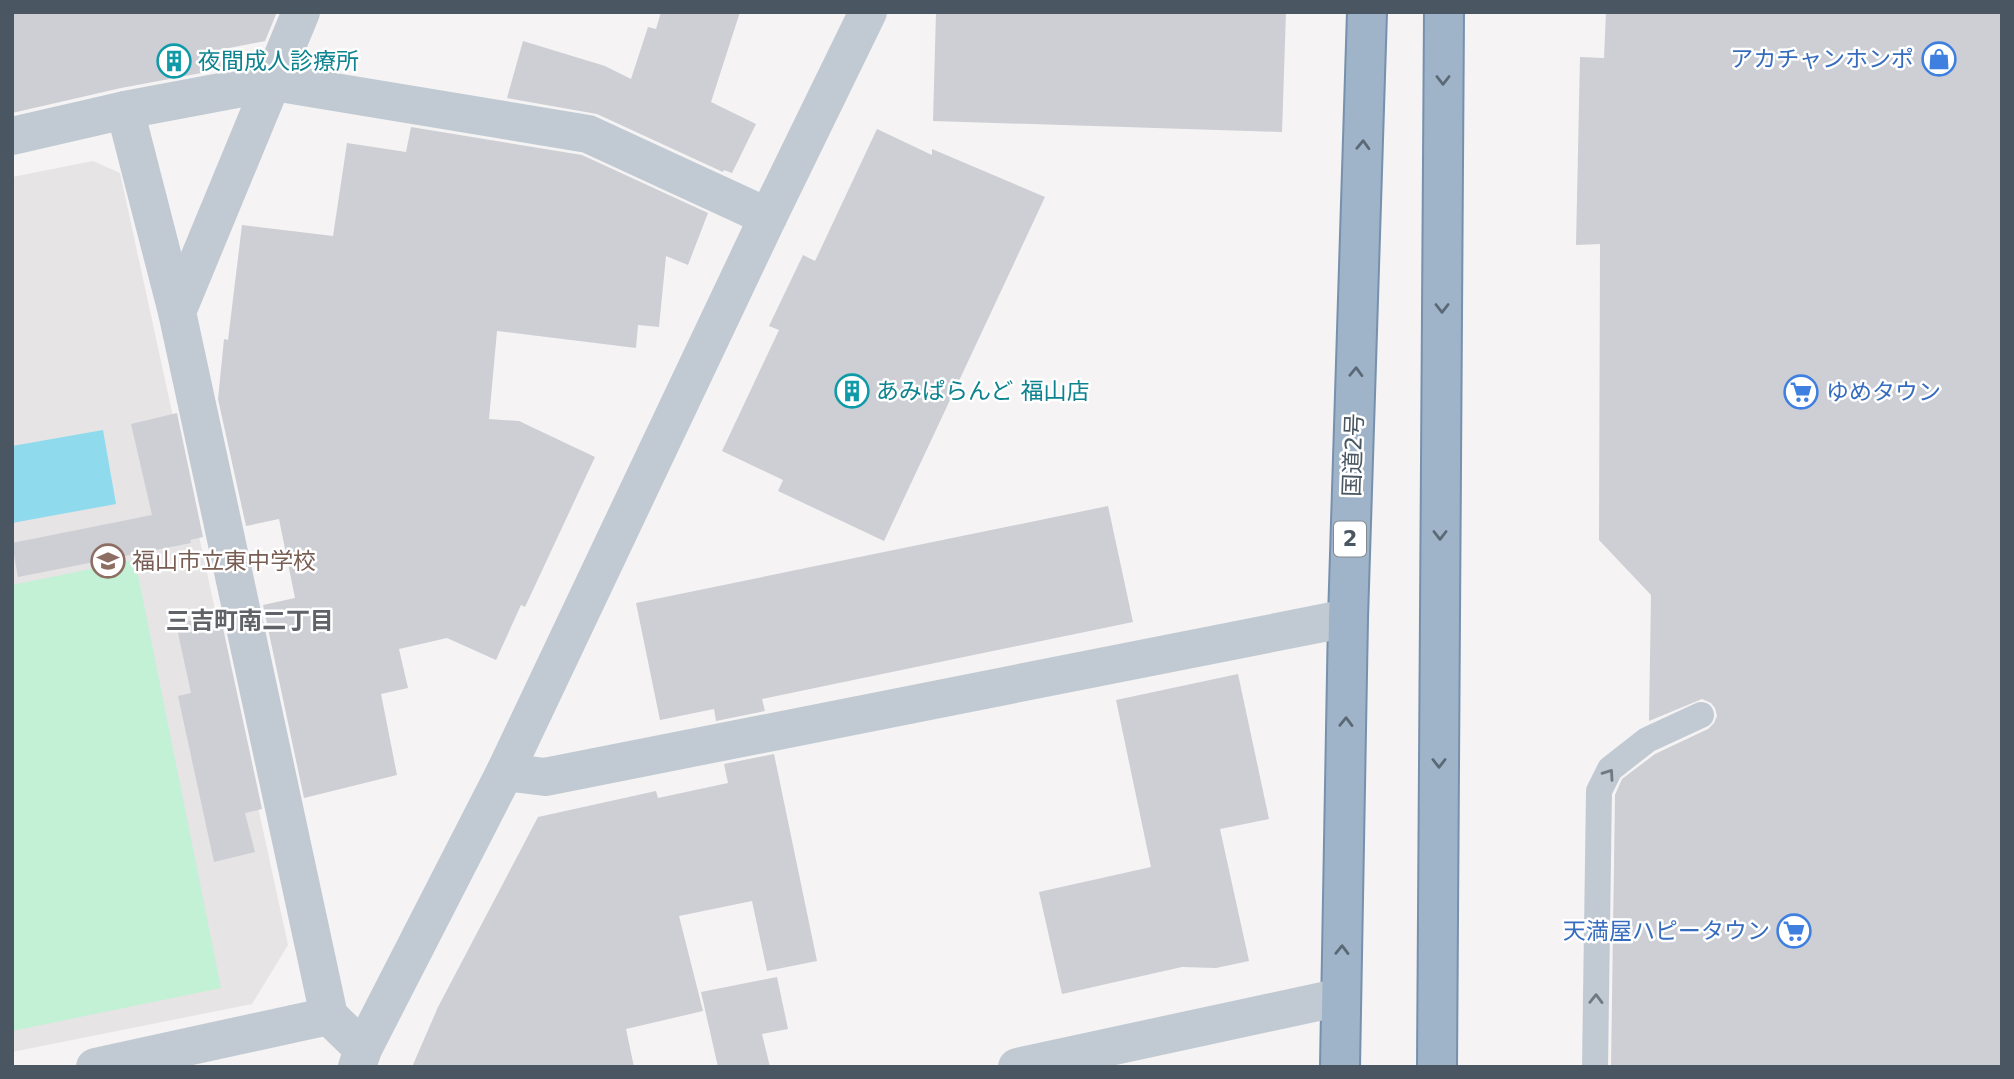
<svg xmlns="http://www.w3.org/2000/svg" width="2014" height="1079" font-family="'DejaVu Sans','Noto Sans JP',sans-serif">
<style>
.education{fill:#e6e4e5}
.green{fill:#c3f1d5}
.water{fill:#90daee}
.building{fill:#cdcfd5}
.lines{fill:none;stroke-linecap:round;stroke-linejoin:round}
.trunk-casing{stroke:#7690ad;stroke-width:42}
.service{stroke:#c1cad2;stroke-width:26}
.minor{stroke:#c1cad2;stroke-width:38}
.tertiary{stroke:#c1cad2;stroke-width:38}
.trunk{stroke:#9fb4c9;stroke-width:38}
.oneway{stroke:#5b6976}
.oneway2{stroke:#6e7983}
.labels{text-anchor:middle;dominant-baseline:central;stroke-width:5;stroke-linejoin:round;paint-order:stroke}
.shield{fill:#fff;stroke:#808990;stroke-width:2}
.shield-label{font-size:21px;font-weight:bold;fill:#4a5661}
.shop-label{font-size:23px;fill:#366cbe;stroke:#fff;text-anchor:end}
.culture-label{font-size:23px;fill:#0d838f;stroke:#fff;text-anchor:start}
.street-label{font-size:23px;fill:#4a5661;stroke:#fff}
.education-label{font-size:23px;fill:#785e54;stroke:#fff;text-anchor:start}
.neighbourhood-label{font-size:24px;font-weight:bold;fill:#5f6368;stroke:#fff}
</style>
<rect width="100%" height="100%" fill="#f5f3f3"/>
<path class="education" d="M93,161L120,173L288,945L252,1004L12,1052V177Z"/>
<path class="green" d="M135,560L221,988L12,1031V585Z"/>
<path class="water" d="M103,430L116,504L12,523V446Z"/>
<g class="building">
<path d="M12,12H277L265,41L224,49L228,68L121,88L12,113Z"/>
<path d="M661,12H740L711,102L756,124L732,173L724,170L723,172L597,114L507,98L523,41L605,66L631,79L648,27L656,29Z"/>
<path d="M936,12H1286L1282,132L933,121Z"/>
<path d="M1606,12H2002V1067H1611L1615,795L1622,779L1655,754L1708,729L1714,723L1717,716L1715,708L1711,703L1702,699L1649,721L1651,595L1599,540L1600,244L1576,245L1580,57L1604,58Z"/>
<path d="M411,127L582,155L708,213L688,265L666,256L659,327L638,325L636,348L497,331L489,419L519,421L595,457L525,607L521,605L496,660L447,638L399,649L408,688L381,694L397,775L304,798L263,605L295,598L279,519L246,526L218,399L224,339L228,340L242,225L333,236L347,143L406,152Z"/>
<path d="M877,129L932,155V149L1045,197L884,541L778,491L783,480L722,451L779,330L769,326L803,255L815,261Z"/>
<path d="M177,413L203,537L190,540L191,543L18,577L12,543L152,515L131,424Z"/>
<path d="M1108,506L1133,622L762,699L765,711L716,721L714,709L660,720L636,603Z"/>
<path d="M220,614L262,809L245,813L255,852L214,862L178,696L191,693L176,624Z"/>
<path d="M1238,674L1269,819L1220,829L1249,961L1216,968L1182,967L1062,994L1039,892L1151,867L1116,700Z"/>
<path d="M774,754L817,961L767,971L752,901L679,916L703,1011L626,1029L634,1067H412L438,1007L538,817L656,791L658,798L728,783L724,764Z"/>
<path d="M777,977L788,1029L762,1034L770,1067H718L701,992Z"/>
</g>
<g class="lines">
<defs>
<g id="trunk">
<path d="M1340,1067L1348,618L1367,12"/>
<path d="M1437,1067L1444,12"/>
</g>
</defs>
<use href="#trunk" class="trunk-casing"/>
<path class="service" d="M1595,1067L1599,791L1610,769L1647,740L1701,715"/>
<g class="minor">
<path d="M301,12L177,312L329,1016L363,1049"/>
<path d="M125,110L177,312"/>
<path d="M12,136L125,110L274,82L588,134L768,217"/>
<path d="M505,772L545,777L1348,618"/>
<path d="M95,1067L329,1016"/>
<path d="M1017,1067L1341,997"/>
</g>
<path class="tertiary" d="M357,1067L363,1049L505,772L768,217L868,12"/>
<use href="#trunk" class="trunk"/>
</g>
<defs><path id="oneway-chevron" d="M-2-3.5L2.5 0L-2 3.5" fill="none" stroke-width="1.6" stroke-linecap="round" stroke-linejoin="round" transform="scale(1.75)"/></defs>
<g class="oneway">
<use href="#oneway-chevron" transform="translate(1443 80) rotate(90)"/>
<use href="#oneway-chevron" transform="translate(1363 145) rotate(-88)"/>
<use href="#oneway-chevron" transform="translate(1442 308) rotate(90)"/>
<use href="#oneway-chevron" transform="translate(1356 372) rotate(-88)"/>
<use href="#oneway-chevron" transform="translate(1440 535) rotate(90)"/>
<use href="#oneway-chevron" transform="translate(1346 722) rotate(-89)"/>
<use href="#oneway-chevron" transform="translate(1439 763) rotate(90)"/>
<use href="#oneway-chevron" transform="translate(1342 950) rotate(-89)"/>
</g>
<g class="oneway2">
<use href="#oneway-chevron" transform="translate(1609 774) rotate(-55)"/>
<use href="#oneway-chevron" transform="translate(1596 999) rotate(-89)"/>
</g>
<defs>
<symbol id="shop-ring" viewBox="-11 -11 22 22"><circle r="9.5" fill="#fff" stroke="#3f7fe0" stroke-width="1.5"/><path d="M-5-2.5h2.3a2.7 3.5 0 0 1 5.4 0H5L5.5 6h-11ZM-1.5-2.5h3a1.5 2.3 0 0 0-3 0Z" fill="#3f7fe0"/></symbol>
<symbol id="building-ring" viewBox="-11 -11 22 22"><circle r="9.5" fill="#fff" stroke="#0f9aa8" stroke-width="1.5"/><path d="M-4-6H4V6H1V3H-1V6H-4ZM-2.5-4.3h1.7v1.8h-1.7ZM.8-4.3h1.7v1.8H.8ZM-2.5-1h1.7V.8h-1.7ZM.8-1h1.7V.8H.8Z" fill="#0f9aa8"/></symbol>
<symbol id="supermarket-ring" viewBox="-11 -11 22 22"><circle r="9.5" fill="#fff" stroke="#3f7fe0" stroke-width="1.5"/><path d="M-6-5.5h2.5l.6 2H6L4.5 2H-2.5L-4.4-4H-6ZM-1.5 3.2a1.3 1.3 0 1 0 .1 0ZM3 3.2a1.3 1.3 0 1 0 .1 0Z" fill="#3f7fe0"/></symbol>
<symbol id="school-ring" viewBox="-11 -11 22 22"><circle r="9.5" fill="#fff" stroke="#8d6e63" stroke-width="1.5"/><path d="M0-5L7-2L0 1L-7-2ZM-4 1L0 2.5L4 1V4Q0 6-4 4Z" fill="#8d6e63"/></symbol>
</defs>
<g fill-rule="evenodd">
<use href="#shop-ring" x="1920" y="40" width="38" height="38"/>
<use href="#building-ring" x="155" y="42" width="38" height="38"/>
<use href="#building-ring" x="833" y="372" width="38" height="38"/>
<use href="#supermarket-ring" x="1782" y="373" width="38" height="38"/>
<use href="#school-ring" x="89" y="542" width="38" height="38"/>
<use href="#supermarket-ring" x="1775" y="912" width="38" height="38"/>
</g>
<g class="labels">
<rect class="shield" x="1334" y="521.5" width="32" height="35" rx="5"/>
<g class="shield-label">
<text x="1350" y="539">2</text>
</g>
<g class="shop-label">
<text x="1914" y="59">アカチャンホンポ</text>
<text x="1826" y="392" text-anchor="start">ゆめタウン</text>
<text x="1770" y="931">天満屋ハピータウン</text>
</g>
<g class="culture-label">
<text x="198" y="61">夜間成人診療所</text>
<text x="876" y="391">あみぱらんど 福山店</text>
</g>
<g class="street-label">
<text transform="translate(1353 455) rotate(-88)">国道2号</text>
</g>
<g class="education-label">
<text x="132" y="561">福山市立東中学校</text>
</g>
<g class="neighbourhood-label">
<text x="250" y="621">三吉町南二丁目</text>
</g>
</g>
<rect width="2014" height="1079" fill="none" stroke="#4a5661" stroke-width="28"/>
</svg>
